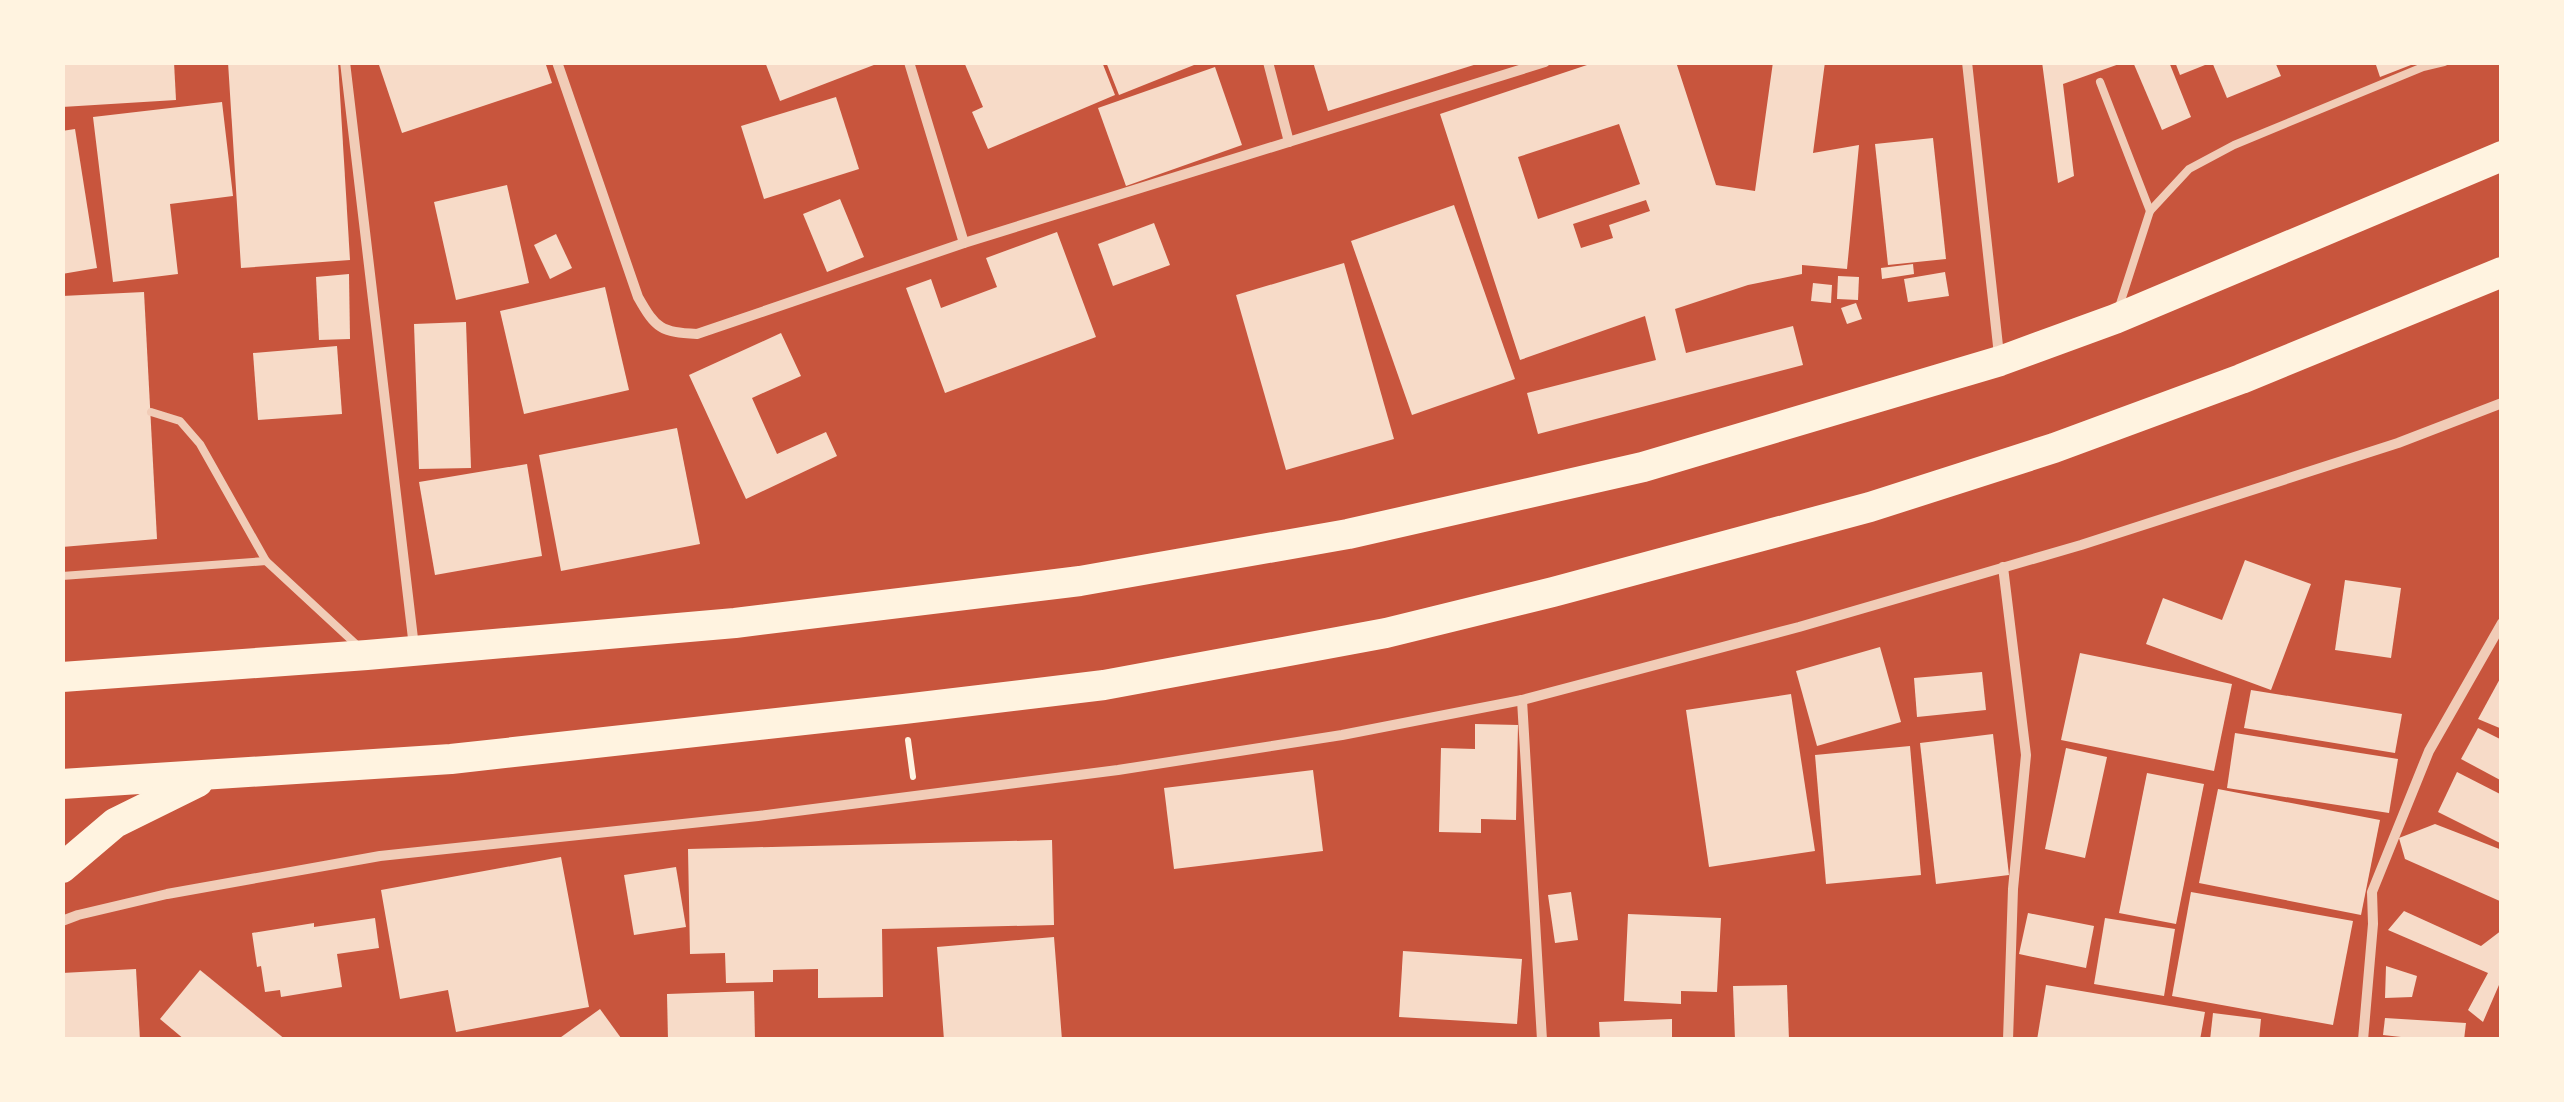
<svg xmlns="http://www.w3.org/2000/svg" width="2564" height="1102" font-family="'Asap Condensed',sans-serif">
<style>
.building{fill:#f7dbc8;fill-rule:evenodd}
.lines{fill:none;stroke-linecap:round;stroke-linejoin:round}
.path{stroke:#fff3e0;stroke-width:6}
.service{stroke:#f1ccb7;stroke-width:8}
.minor{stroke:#f1ccb7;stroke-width:10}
.motorway{stroke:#fff3e0;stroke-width:30}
</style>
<rect width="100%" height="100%" fill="#c8553d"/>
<g class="building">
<path d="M62,62H174L176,100L62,107Z"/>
<path d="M228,62H338L350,260L241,268Z"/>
<path d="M378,62H545L552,83L402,133Z"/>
<path d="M765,62H879V63L780,101Z"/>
<path d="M964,62H1102L1115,95L988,149L972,112L983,107Z"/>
<path d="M1106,62H1199V63L1119,95Z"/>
<path d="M1313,62H1480V63L1328,111Z"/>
<path d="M1596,62H1676L1716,185L1755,191L1773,62H1825L1813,153L1859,145L1847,269L1802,265V274L1748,285L1675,309L1686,353L1793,326L1803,365L1538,434L1527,393L1656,360L1645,316L1520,360L1440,114ZM1619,124L1640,184L1538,219L1518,157ZM1646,200L1650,211L1609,225L1613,238L1581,248L1573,224Z"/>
<path d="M2042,62L2122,63L2063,84L2074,176L2058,183Z"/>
<path d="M2133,62H2169L2191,117L2162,130Z"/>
<path d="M2175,62H2210V63L2180,75Z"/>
<path d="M2212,62H2275L2281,76L2227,98Z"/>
<path d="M2375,62H2416V63L2380,77Z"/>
<path d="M1215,67L1242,145L1126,186L1098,108Z"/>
<path d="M836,97L859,169L764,199L741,126Z"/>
<path d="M222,102L233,196L170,204L178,274L113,282L93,117Z"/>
<path d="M75,129L97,268L62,274V131Z"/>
<path d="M1933,138L1946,259L1888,265L1875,144Z"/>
<path d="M507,185L529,283L456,300L434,202Z"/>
<path d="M840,199L864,257L827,272L803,214Z"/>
<path d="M1454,205L1515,379L1412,415L1351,241Z"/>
<path d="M1154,223L1170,265L1113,286L1098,244Z"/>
<path d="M1057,232L1096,337L945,393L906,288L931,279L941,308L997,287L986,258Z"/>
<path d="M556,234L572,268L550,279L534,245Z"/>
<path d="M1344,263L1394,439L1286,470L1236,295Z"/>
<path d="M1913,264L1914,274L1882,279L1881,268Z"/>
<path d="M1945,272L1949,296L1908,302L1904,279Z"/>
<path d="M349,274L350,339L319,340L316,277Z"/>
<path d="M1838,276L1859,277L1858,300L1837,299Z"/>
<path d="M1813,283L1832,285L1831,303L1811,301Z"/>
<path d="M605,287L629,390L524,414L500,311Z"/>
<path d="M144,292L157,539L62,547V296Z"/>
<path d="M1856,303L1862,319L1847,324L1841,308Z"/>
<path d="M466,322L471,468L419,469L414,324Z"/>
<path d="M781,333L801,376L752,398L777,454L826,432L837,456L746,499L689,375Z"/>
<path d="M337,346L342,414L258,420L253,353Z"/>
<path d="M677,428L700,544L561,571L539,455Z"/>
<path d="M527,464L542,556L435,575L419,482Z"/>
<path d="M2245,560L2311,584L2271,690L2146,644L2163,598L2222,620Z"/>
<path d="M2345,580L2401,588L2391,658L2335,650Z"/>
<path d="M1880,647L1901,722L1817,746L1796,671Z"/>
<path d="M2080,653L2232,684L2214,771L2061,740Z"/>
<path d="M1982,672L1986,710L1917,717L1914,678Z"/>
<path d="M2502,675V729L2478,719Z"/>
<path d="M2251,690L2402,714L2395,753L2244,728Z"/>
<path d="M1791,694L1815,851L1709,867L1686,710Z"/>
<path d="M1475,724L1518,725L1516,820L1481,819V833L1439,832L1441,748L1475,749Z"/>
<path d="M2478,728L2502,740V781L2461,759Z"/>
<path d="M2235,733L2398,759L2389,813L2227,788Z"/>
<path d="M1993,734L2009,875L1936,884L1920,743Z"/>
<path d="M1910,746L1921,875L1826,884L1815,755Z"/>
<path d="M2066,748L2107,757L2085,858L2045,849Z"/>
<path d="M1313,770L1323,851L1174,869L1164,788Z"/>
<path d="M2457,772L2502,795V844L2438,812Z"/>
<path d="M2147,773L2204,784L2176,924L2119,913Z"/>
<path d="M2218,789L2380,820L2361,915L2199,883Z"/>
<path d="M2435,824L2502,850V902L2405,859L2399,838Z"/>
<path d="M1052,840L1054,925L882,929L883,997L818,998V969L773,970V982L726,983L725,953L690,954L688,849Z"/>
<path d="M561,857L589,1007L456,1032L448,990L400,999L381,890Z"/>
<path d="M676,867L686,927L634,935L624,875Z"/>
<path d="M1571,892L1578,940L1555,943L1548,895Z"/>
<path d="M2191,892L2353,921L2333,1025L2172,996Z"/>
<path d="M2404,911L2481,946L2502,930V978L2483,1022L2468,1010L2488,973L2388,930Z"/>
<path d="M2028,913L2094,926L2086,968L2019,954Z"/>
<path d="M1628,914L1721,918L1717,992L1681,991V1004L1624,1001Z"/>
<path d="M375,918L379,948L337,954L342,987L281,997L280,990L265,992L261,966L257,967L252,933L314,923V927Z"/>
<path d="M2105,918L2175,929L2164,996L2094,984Z"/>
<path d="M1054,937L1062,1040H1022V1037L944,1040L937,947Z"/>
<path d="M1403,951L1522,959L1517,1024L1399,1017Z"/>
<path d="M2386,966L2417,976L2412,997L2385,998Z"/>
<path d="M136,969L140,1040H62V973Z"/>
<path d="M200,970L286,1040H185L160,1019Z"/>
<path d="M1787,985L1789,1040H1735L1733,986Z"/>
<path d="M2046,985L2205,1012L2200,1040H2037Z"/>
<path d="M754,991L755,1040H668L667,994Z"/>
<path d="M600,1009L621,1038L619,1040H557Z"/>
<path d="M2213,1013L2261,1019L2259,1040H2210Z"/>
<path d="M2385,1018L2466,1023L2464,1040H2428L2383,1035Z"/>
<path d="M1672,1019V1040H1600L1599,1022Z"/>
</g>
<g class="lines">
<path class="path" d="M908,740L913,777"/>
<g class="service">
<path d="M2100,82L2150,211"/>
<path d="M2119,307L2150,211L2189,169L2234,145L2423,67L2444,62"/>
<path d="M151,412L180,421L200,444L266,561L360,648"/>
<path d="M62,576L266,561"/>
</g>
<g class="minor">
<path d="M345,62L414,647"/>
<path d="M557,62L638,297C656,329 661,332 697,334L964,243L1545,62"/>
<path d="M909,62L964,243"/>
<path d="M1268,62L1289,142"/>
<path d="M1967,62L1999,355"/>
<path d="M2003,567L2026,755L2013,889L2008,1040"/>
<path d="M1522,700L1542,1040"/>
<path d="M62,921L78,915L167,894L380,856L758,816L1118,770L1342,735L1522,700L1799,627L2081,545L2398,443L2502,403"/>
<path d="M2363,1040L2373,924L2372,892L2429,751L2502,623"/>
</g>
<g class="motorway">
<path d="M62,677L367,655L735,623L1080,581L1348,534L1643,467L2000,361L2115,319L2502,156"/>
<path d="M62,784L451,759L904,709L1104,685L1386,633L1553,592L1870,507L2054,448L2241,379L2502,272"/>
<path d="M62,868L115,823L198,782"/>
</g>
</g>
<rect width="2564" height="1102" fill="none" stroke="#fff3e0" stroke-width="130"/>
</svg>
